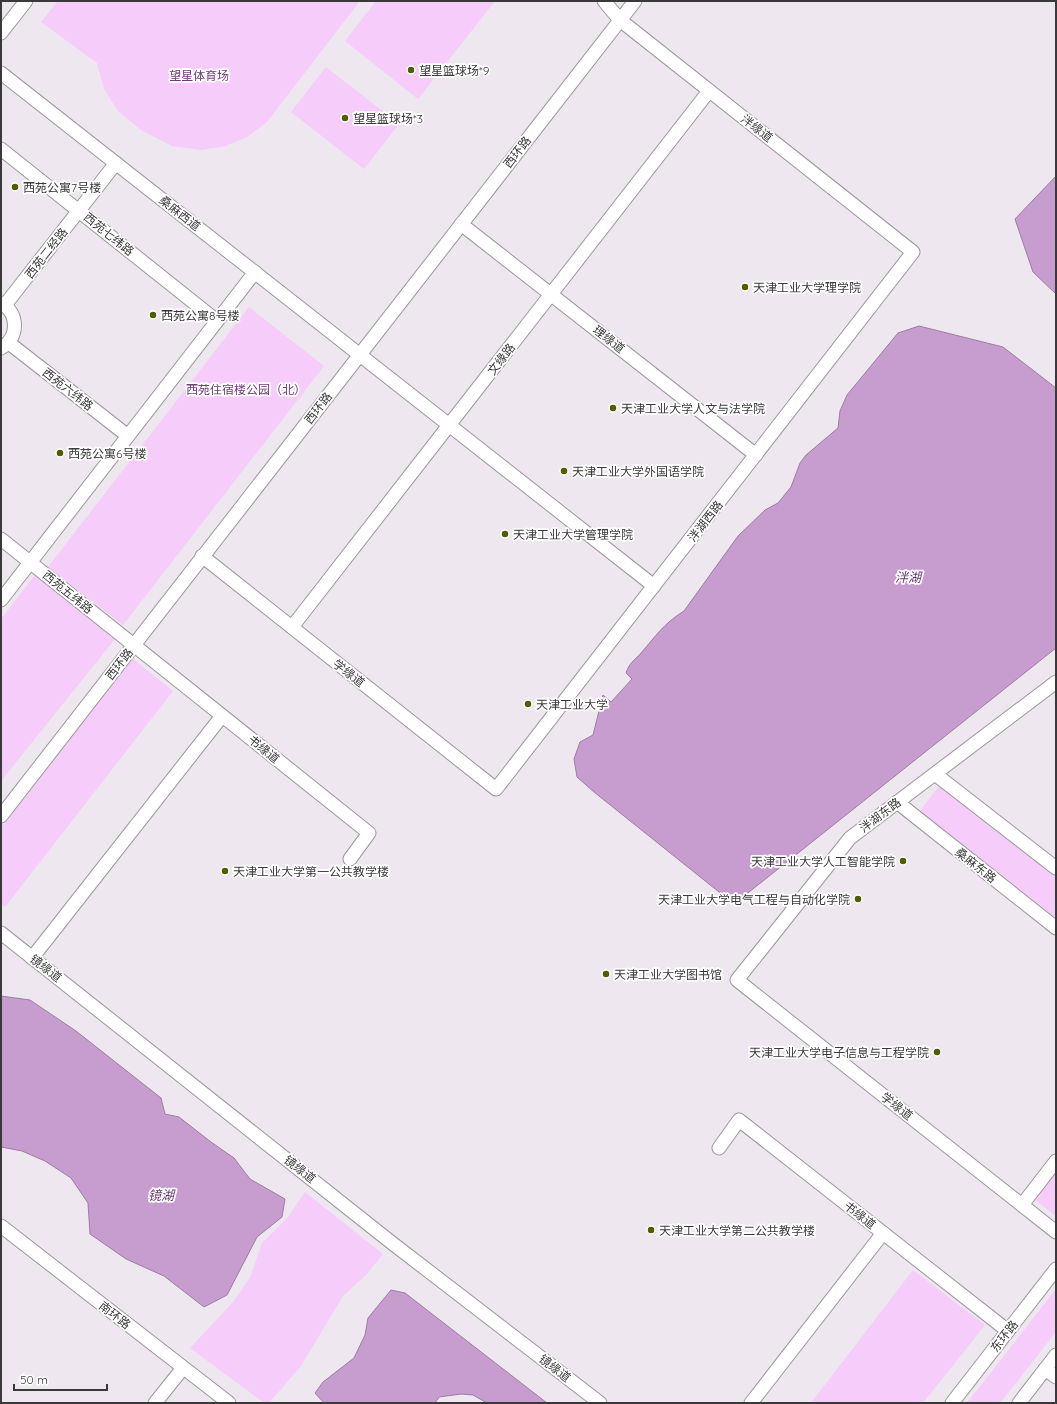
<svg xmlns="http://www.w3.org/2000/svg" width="1057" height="1404" font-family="Quicksand,'Noto Sans SC',sans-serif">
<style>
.built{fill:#efe7f0}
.green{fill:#f5ccfa}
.water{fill:#c79cce;stroke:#9d7ea2}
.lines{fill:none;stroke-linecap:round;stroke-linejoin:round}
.minor-casing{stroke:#9b989b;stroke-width:15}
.minor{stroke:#fff;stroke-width:13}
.poi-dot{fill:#4e5e00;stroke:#fff;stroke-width:1.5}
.labels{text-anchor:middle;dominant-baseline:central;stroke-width:3.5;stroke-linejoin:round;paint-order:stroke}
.poi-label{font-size:12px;fill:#3a393a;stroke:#fff;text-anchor:start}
.park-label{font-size:12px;fill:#703b78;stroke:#fff}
.street-label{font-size:12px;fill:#3a393a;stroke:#fff}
.water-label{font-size:13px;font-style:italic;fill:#6c3774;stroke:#fff}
</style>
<rect width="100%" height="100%" fill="#f6f4f7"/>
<path class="built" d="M3,1H1056V1403H1V4Z"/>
<g class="green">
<path d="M58,1H360L267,122L247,137L226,146L201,150L172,146L141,130L118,111L104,89L97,63L41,22Z"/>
<path d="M376,1H495L418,99L345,41Z"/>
<path d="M326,67L399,124L364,169L291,112Z"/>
<path d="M249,307L324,366L123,625L48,567Z"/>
<path d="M35,575L115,639L1,781V619Z"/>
<path d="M133,659L173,691L5,907L1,904V825Z"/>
<path d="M940,785L1056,876V921L918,813Z"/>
<path d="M1056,1173V1216L1035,1200Z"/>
<path d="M305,1192L383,1254L366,1275L343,1296L301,1366L269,1403H264L190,1348L233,1302L250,1278L262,1243L288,1217Z"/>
<path d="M913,1270L985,1325L923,1403H811Z"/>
<path d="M1056,1289V1332L1000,1403H967Z"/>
</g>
<g class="water">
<path d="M1056,176V294L1033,272L1015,219Z"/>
<path d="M919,326L1003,347L1056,388V648L734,904L594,792L577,777L574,759L580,742L593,735L603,695L611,702L632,679L626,673C629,663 634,661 641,653C656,636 663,624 684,611L738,536L765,510L778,503L791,487L800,463L806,455L838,428L840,411L847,395L898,333Z"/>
<path d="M1,996L30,1000L76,1031L161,1098L165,1114L179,1117L211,1142L234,1158L250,1179L285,1199L282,1217L257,1237L227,1295L204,1307L164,1276L126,1259L90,1234L88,1203L71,1178L45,1161L22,1151L1,1147Z"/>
<path d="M391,1290L405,1293L547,1403H487L473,1395L461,1394L439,1397L435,1403H324L315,1393L323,1382L354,1358L365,1335L368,1318Z"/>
</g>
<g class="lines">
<defs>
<g id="minor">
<path d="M1,33L26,1"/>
<path d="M1,73L654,586"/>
<path d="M1,149L217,321"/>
<path d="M461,224L756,455"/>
<path d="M1,303C19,313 19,338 1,348"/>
<path d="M5,305L116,163"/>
<path d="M9,343L128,436"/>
<path d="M1,539L369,833L350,859"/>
<path d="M202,556L496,789L913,252L620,20L604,1"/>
<path d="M1,600L255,272"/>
<path d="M292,627L709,91"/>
<path d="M1056,682L850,838L737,980L1056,1232"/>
<path d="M935,774L1056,868"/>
<path d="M897,802L1056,928"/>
<path d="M1,816L635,1"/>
<path d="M1,933L392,1243L600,1403"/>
<path d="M32,958L222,716"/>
<path d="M719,1148L739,1120L1008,1331"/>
<path d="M1022,1205L1056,1161"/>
<path d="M1,1226L229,1403"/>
<path d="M1045,1369L1056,1377"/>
<path d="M155,1403L183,1368"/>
<path d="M751,1403L883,1233"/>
<path d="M952,1403L1056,1269"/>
<path d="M1019,1403L1056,1355"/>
</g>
</defs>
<use href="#minor" class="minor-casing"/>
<use href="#minor" class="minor"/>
</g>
<g class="poi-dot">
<circle cx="411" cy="70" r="4"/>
<circle cx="345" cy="118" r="4"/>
<circle cx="15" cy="187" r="4"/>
<circle cx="745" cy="287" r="4"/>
<circle cx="153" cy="315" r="4"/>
<circle cx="613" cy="408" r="4"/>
<circle cx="60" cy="453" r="4"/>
<circle cx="564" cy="471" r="4"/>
<circle cx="505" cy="534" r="4"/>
<circle cx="528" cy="704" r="4"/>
<circle cx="903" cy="861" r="4"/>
<circle cx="225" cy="871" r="4"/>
<circle cx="858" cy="899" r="4"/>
<circle cx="606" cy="974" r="4"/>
<circle cx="937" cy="1052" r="4"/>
<circle cx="651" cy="1230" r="4"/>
</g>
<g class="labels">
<g class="poi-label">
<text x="419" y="70">望星篮球场*9</text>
<text x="353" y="118">望星篮球场*3</text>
<text x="23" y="187">西苑公寓7号楼</text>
<text x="753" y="287">天津工业大学理学院</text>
<text x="161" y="315">西苑公寓8号楼</text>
<text x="621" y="408">天津工业大学人文与法学院</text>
<text x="68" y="453">西苑公寓6号楼</text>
<text x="572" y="471">天津工业大学外国语学院</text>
<text x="513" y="534">天津工业大学管理学院</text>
<text x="536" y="704">天津工业大学</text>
<text x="895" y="861" text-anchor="end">天津工业大学人工智能学院</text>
<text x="233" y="871">天津工业大学第一公共教学楼</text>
<text x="850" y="899" text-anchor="end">天津工业大学电气工程与自动化学院</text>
<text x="614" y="974">天津工业大学图书馆</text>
<text x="929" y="1052" text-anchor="end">天津工业大学电子信息与工程学院</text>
<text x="659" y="1230">天津工业大学第二公共教学楼</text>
</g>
<g class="park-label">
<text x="199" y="75">望星体育场</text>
<text x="246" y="389">西苑住宿楼公园（北）</text>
</g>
<g class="street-label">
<text transform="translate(757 128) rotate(38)">泮缘道</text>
<text transform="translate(517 152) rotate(-52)">西环路</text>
<text transform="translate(180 213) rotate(38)">桑麻西道</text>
<text transform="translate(109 234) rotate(39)">西苑七纬路</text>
<text transform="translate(46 253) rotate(-52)">西苑二经路</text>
<text transform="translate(609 339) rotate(38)">理缘道</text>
<text transform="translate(501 359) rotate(-52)">文缘路</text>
<text transform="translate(68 389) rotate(38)">西苑六纬路</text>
<text transform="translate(318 408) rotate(-52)">西环路</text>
<text transform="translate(705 521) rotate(-52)">泮湖西路</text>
<text transform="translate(68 592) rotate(39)">西苑五纬路</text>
<text transform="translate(119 664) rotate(-52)">西环路</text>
<text transform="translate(349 673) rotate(38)">学缘道</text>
<text transform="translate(264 749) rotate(39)">书缘道</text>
<text transform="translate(880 815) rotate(-37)">泮湖东路</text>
<text transform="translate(976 865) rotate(38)">桑麻东路</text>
<text transform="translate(46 968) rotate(38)">镜缘道</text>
<text transform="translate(897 1106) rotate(38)">学缘道</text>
<text transform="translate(300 1169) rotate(38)">镜缘道</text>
<text transform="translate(860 1215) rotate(38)">书缘道</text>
<text transform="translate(115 1315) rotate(38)">南环路</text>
<text transform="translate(1004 1336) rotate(-52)">东环路</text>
<text transform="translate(555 1368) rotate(38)">镜缘道</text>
</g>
<g class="water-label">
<text x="908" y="577">泮湖</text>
<text x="161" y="1195">镜湖</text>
</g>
</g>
<rect width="1057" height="1404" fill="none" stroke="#3a393a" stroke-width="4"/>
<path d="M14 1384v6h93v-6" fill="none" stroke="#3a393a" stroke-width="2"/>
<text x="20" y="1384" font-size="12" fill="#3a393a" stroke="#ffffff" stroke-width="3" paint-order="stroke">50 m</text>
</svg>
